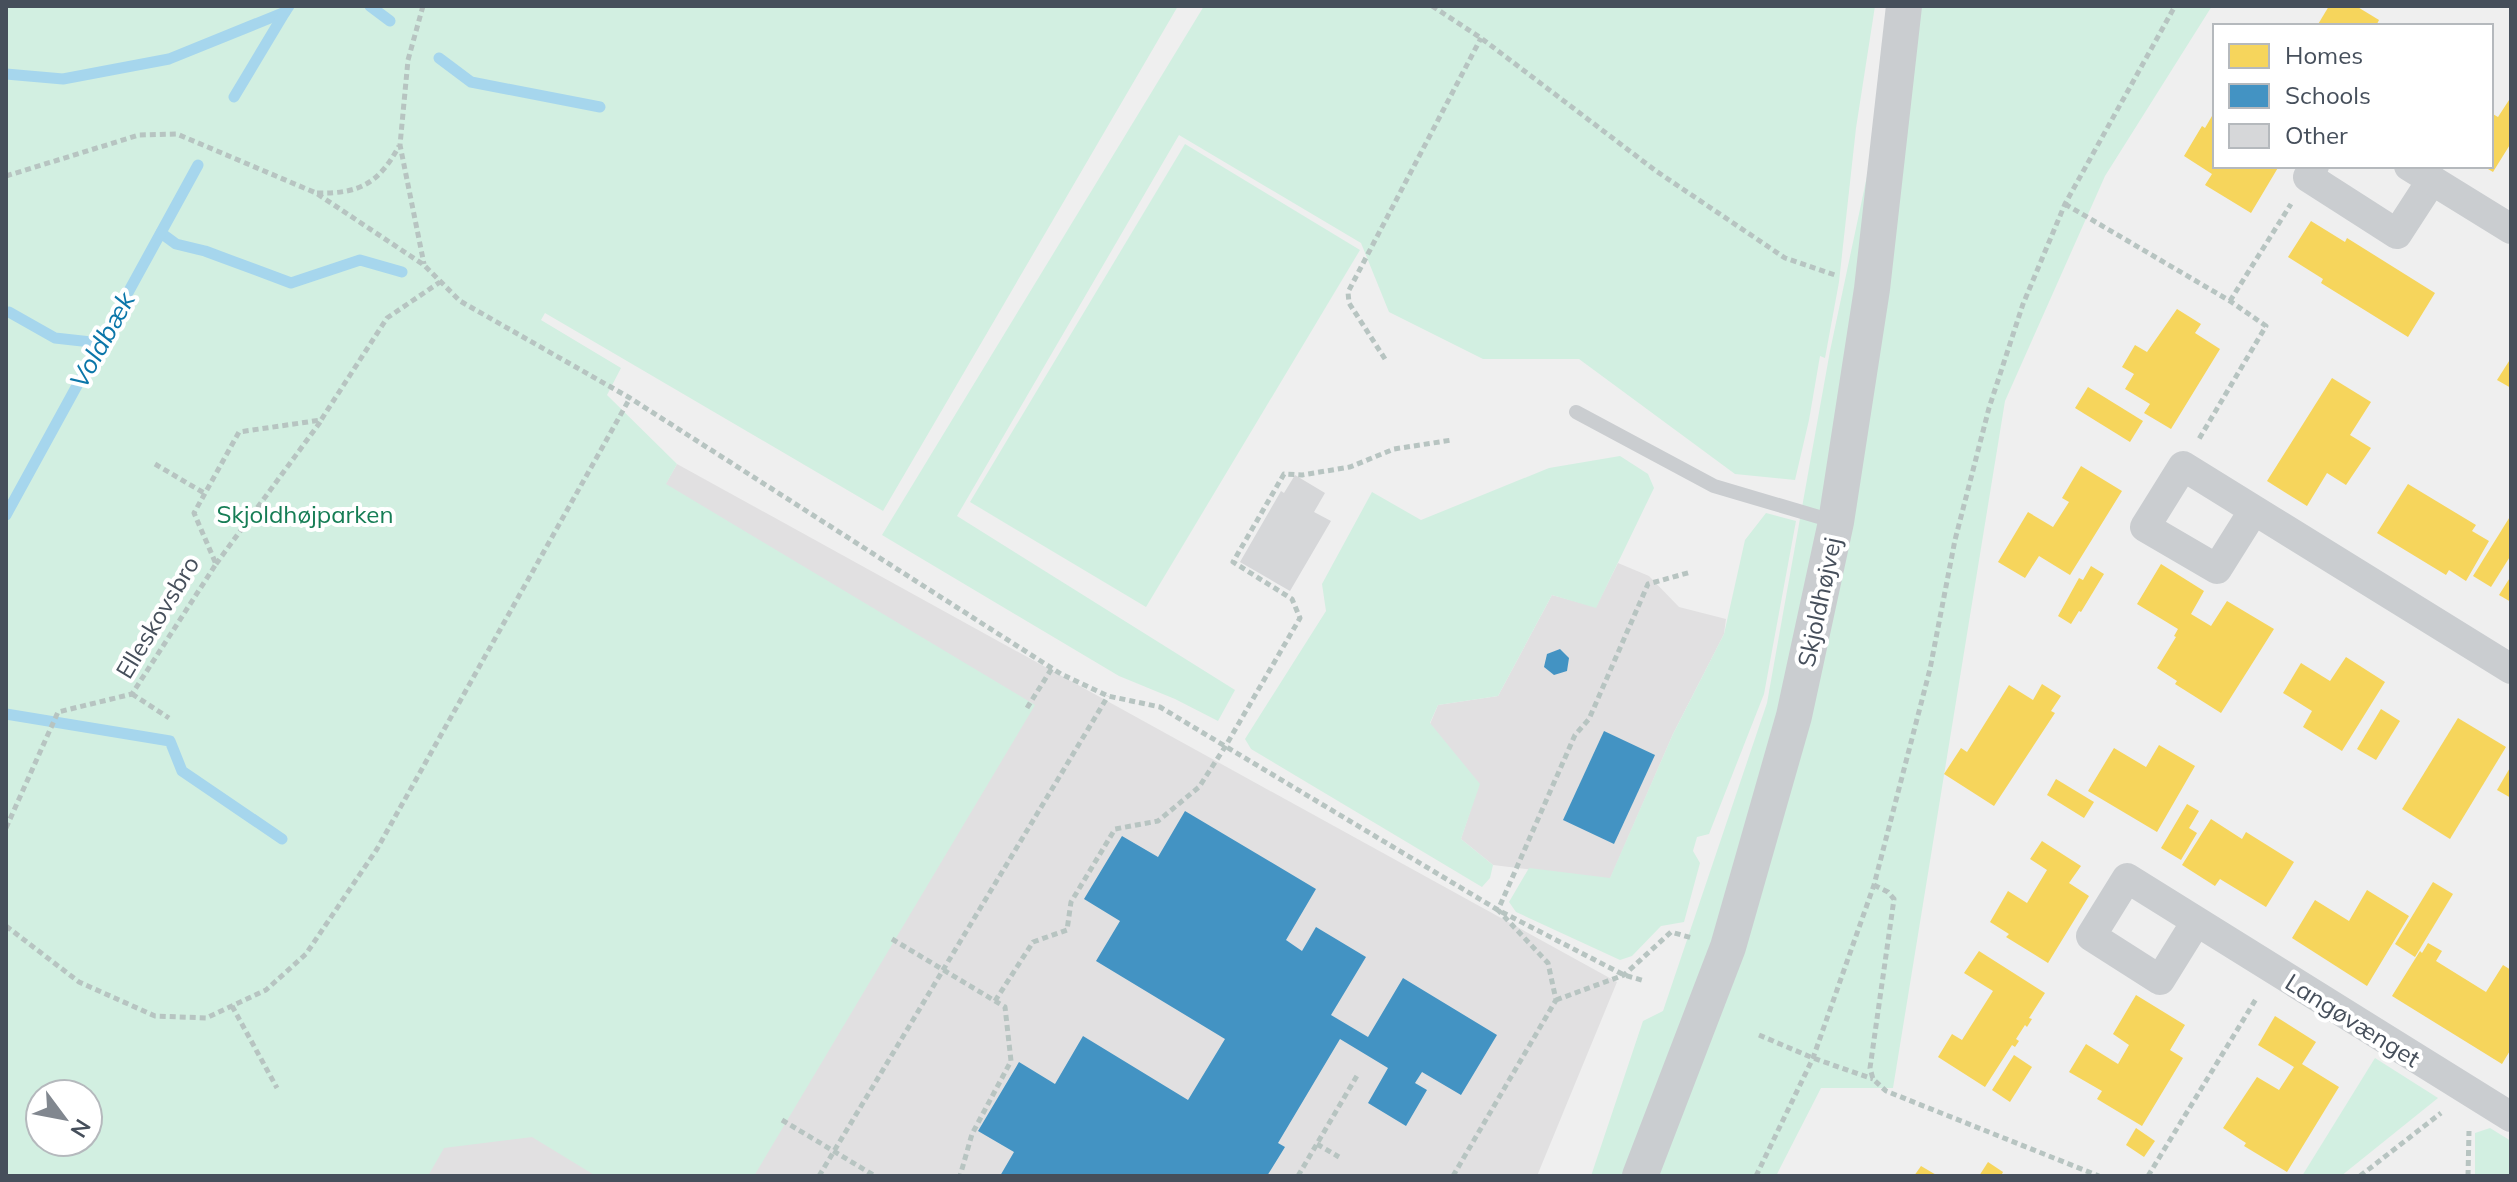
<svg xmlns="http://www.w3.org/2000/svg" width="2517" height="1182" font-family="Mulish,sans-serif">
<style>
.education{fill:#e1e0e1}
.green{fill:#d2efe1;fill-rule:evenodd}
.homes{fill:#f6d55c}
.schools{fill:#4393c3}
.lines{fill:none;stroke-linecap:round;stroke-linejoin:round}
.stream{stroke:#a6d6ed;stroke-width:11}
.building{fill:#d6d7d9}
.path{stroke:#b7c4c1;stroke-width:5;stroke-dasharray:6 4;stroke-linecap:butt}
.service{stroke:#cacdd0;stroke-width:14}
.minor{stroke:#cacdd0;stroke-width:30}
.tertiary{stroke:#cacdd0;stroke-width:36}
.labels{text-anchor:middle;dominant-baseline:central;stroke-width:8;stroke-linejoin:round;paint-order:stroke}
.park-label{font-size:24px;fill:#167d55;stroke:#fff}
.street-label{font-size:24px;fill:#464f5b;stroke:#fff}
.water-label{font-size:26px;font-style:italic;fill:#0b76a9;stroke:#fff}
</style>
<rect width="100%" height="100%" fill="#efefef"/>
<g class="education">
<path d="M677,464L1617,982L1537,1176H209L351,1037Z"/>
<path d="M1618,563L1649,576L1679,607L1726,619L1724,634L1673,734L1610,879L1493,865L1461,839L1479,784L1430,724L1438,705L1498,696L1552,595L1596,607Z"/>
</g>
<g class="green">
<path d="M6,6H1178L883,511L545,313L541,320L621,368L607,395L677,464L666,484L1035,705L754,1176H596L532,1137L444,1148L428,1176H6ZM40,1094H88V1142H40Z"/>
<path d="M1204,6H1875L1856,128L1839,282L1825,358L1820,356L1809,420L1795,480L1735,474L1579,359H1483L1389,312L1361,243L1179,135L957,516L1235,690L1218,721L1175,699L1119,676L882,535Z"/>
<path d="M1903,6H2212L2105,176L2005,401L1893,1088H1821L1776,1176H1591L1643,1021L1663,1011L1767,703L1830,351Z"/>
<path d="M1185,144L1360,250L1146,607L970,502Z"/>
<path d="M1620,456L1648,474L1654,488L1596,608L1552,595L1498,696L1438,705L1430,723L1480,784L1461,839L1493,865L1490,878L1482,887L1251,749L1245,739L1326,611L1322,584L1372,492L1421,520L1549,468Z"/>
<path d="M1766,513L1796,521L1764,694L1709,834L1697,837L1693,851L1700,863L1684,922L1661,926L1632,956L1620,960L1516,912L1509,902L1529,868L1610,878L1673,734L1724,634L1745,540Z"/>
<path d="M2375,1058L2438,1098L2341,1176H2302Z"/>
<path d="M2490,1128L2511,1141V1176H2475V1133Z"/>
</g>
<g class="homes">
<path d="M2329,6H2356L2379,20L2376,26H2317Z"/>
<path d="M2511,97V143L2493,172L2483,166H2491V113L2498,117Z"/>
<path d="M2212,116L2215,118V166H2279L2251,213L2205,185L2212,174L2184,156L2202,126L2205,128Z"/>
<path d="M2311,221L2345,242L2347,238L2435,293L2408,337L2321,283L2323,279L2288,257Z"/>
<path d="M2177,309L2201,324L2195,333L2220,349L2171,429L2144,413L2150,404L2125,389L2134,374L2122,367L2135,345L2147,352Z"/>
<path d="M2511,358V388L2497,380Z"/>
<path d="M2332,378L2371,402L2350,435L2371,448L2346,485L2327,473L2307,506L2267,481Z"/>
<path d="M2088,387L2143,421L2130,442L2075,408Z"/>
<path d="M2081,466L2122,491L2070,575L2039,556L2025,578L1998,562L2028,512L2053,527L2069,502L2062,498Z"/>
<path d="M2408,484L2476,525L2472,531L2489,541L2466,581L2449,570L2446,575L2377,533Z"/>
<path d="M2511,515V555L2491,587L2473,576Z"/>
<path d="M2161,564L2204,591L2191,614L2211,626L2227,601L2274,629L2221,713L2175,684L2177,681L2157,668L2176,637L2174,636L2178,629L2137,604Z"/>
<path d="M2091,566L2104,574L2081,612L2079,611L2071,624L2058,616L2079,578L2083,580Z"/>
<path d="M2511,576V602L2499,595Z"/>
<path d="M2346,657L2385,682L2342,751L2303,727L2312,711L2283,693L2301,663L2330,681Z"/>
<path d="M2042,684L2061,696L2051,711L2055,713L1994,806L1944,774L1961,748L1967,752L2009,685L2033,700Z"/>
<path d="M2381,709L2400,721L2376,760L2357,749Z"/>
<path d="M2458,718L2506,747L2450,839L2402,809Z"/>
<path d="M2159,745L2195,766L2157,832L2088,791L2114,748L2146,767Z"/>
<path d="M2511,766V798L2497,790Z"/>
<path d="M2056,779L2094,802L2084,818L2047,795Z"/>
<path d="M2187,804L2199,811L2189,828L2197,833L2181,860L2161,848Z"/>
<path d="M2211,819L2242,839L2246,832L2294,862L2266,907L2220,879L2215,886L2182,865Z"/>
<path d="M2042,841L2081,866L2069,883L2089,896L2048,963L2006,937L2009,934L1990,922L2008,891L2027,903L2047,870L2030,859Z"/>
<path d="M2433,882L2453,894L2415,957L2395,944Z"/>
<path d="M2367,890L2409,916L2367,986L2292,938L2315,900L2349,921Z"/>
<path d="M2428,943L2442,951L2436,961L2486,992L2503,965L2511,970V1049L2502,1064L2392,996L2420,951L2422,953Z"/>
<path d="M1979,951L2045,993L2029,1018L2032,1019L2027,1027L2025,1025L2016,1039L2019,1041L2015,1047L2012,1045L1985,1087L1938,1057L1952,1034L1962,1040L1993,991L1964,973Z"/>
<path d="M2136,995L2185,1025L2170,1050L2183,1058L2142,1126L2097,1099L2102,1091L2069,1072L2086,1044L2118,1064L2129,1045L2113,1034Z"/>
<path d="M2275,1016L2316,1042L2302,1064L2339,1087L2287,1172L2244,1146L2246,1143L2223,1128L2257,1077L2279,1090L2294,1067L2258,1045Z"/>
<path d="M2014,1055L2032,1067L2010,1102L1992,1090Z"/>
<path d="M2136,1128L2155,1141L2144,1157L2126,1145Z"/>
<path d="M1988,1162L2003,1172L2001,1176H1979Z"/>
<path d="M1921,1166L1938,1176H1914Z"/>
</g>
<g class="schools">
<path d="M1560,649L1569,658L1567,671L1554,675L1544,667L1547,654Z"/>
<path d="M1604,731L1655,755L1614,844L1563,820Z"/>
<path d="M1185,811L1316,889L1286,940L1302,951L1316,927L1366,957L1331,1015L1368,1037L1403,978L1497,1035L1461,1095L1422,1072L1415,1083L1427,1090L1406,1126L1368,1103L1388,1068L1340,1039L1278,1143L1285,1147L1267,1176H1000L1014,1152L978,1131L1019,1062L1055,1084L1083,1036L1188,1100L1225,1039L1096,961L1120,921L1084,899L1122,836L1158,857Z"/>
</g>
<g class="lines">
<g class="stream">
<path d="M370,6L390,21"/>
<path d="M439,58L471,82L600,107"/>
<path d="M6,74L63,79L169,59L285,12L289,6"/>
<path d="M234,97L285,12"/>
<path d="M161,233L176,244L205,251L291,283L360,260L402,272"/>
<path d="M9,312L55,338L100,343"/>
<path d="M6,515L198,165"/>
<path d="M6,714L170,741L182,771L282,839"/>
</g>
</g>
<path class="building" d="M1295,475L1325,493L1314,512L1331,521L1290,591L1240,562L1281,491L1284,493Z"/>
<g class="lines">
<g class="path">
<path d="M423,6L408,60L400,145L424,264"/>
<path d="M1432,6L1481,38L1656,171L1785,258L1838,276"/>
<path d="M6,176L139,135L177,134L316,193L424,265L460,301L630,398L1061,674L1108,696L1160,707L1498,910L1624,975L1645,981"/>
<path d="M317,193C360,194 379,183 399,146"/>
<path d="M2065,204L2230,301L2266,326L2199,439"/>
<path d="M2230,301L2291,204"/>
<path d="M1385,359L1349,303L1348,292L1481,38"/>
<path d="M155,464L204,493"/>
<path d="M216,564L321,421"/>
<path d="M132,694L169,718"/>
<path d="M1027,708L1052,668"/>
<path d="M6,828L58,712L132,694L216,564L194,513L239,432L321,420L387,318L440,282"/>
<path d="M1874,885L1888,892L1894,899L1870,1068L1873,1079L1886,1091L2099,1176"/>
<path d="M6,926L79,982L155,1016L206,1018L266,990L306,954L377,849L630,398"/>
<path d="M892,939L1005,1007L1011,1061L972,1134L960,1176"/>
<path d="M1556,1000L1624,975L1671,932L1692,938"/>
<path d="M995,1001L1033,942L1067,930L1071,902L1115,829L1158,821L1199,787L1225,747L1300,618L1292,599L1233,562L1284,474L1302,475L1350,467L1394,449L1452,440"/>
<path d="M232,1006L277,1088"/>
<path d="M1759,1035L1813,1058L1873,1079"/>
<path d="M782,1120L875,1176"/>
<path d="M1317,1144L1339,1157"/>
<path d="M819,1176L1108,696"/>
<path d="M1298,1176L1358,1074"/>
<path d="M1453,1176L1556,1000L1548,963L1498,910L1575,735L1589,719L1648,584L1691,572"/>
<path d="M1756,1176L1813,1058L1874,885L1930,669L1955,540L1989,408L2023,304L2065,204L2175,6"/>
<path d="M2148,1176L2256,999"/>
<path d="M2360,1176L2441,1113"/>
<path d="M2468,1176L2469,1131"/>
</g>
<path class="service" d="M1576,412L1714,486L1836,522"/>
<g class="minor">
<path d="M2314,166L2308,177L2397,234L2432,180"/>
<path d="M2409,166L2511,229"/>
<path d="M2254,510L2217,569L2145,527L2183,466L2511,669"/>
<path d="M2196,922L2160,980L2091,936L2127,878L2511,1117"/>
</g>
<path class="tertiary" d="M1640,1176L1728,947L1794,716L1836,522L1872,289L1904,6"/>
</g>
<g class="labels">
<g class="park-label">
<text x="305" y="514">Skjoldhøjparken</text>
</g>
<g class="street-label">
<text transform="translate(1819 602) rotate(-78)">Skjoldhøjvej</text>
<text transform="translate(157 617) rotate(-59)">Elleskovsbro</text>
<text transform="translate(2353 1020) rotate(32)">Langøvænget</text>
</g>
<g class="water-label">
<text transform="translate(102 340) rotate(-61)">Voldbæk</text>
</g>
</g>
<rect width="2517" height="1182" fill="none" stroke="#464f5b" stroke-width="16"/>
<rect x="2213" y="24" width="280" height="144" fill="#ffffff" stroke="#b5b9bd" stroke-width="2"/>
<rect x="2229" y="44" width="40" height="24" fill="#f6d55c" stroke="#b5b9bd" stroke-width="2"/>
<text x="2285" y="64" font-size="24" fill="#464f5b">Homes</text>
<rect x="2229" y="84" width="40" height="24" fill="#4393c3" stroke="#b5b9bd" stroke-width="2"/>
<text x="2285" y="104" font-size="24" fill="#464f5b">Schools</text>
<rect x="2229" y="124" width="40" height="24" fill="#d6d7d9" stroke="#b5b9bd" stroke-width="2"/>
<text x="2285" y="144" font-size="24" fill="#464f5b">Other</text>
<g transform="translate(64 1118) rotate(122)"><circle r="38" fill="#ffffff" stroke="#b5b9bd" stroke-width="2"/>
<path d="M0-6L14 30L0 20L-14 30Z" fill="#81878f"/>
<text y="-12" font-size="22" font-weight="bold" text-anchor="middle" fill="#464f5b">N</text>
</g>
</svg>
